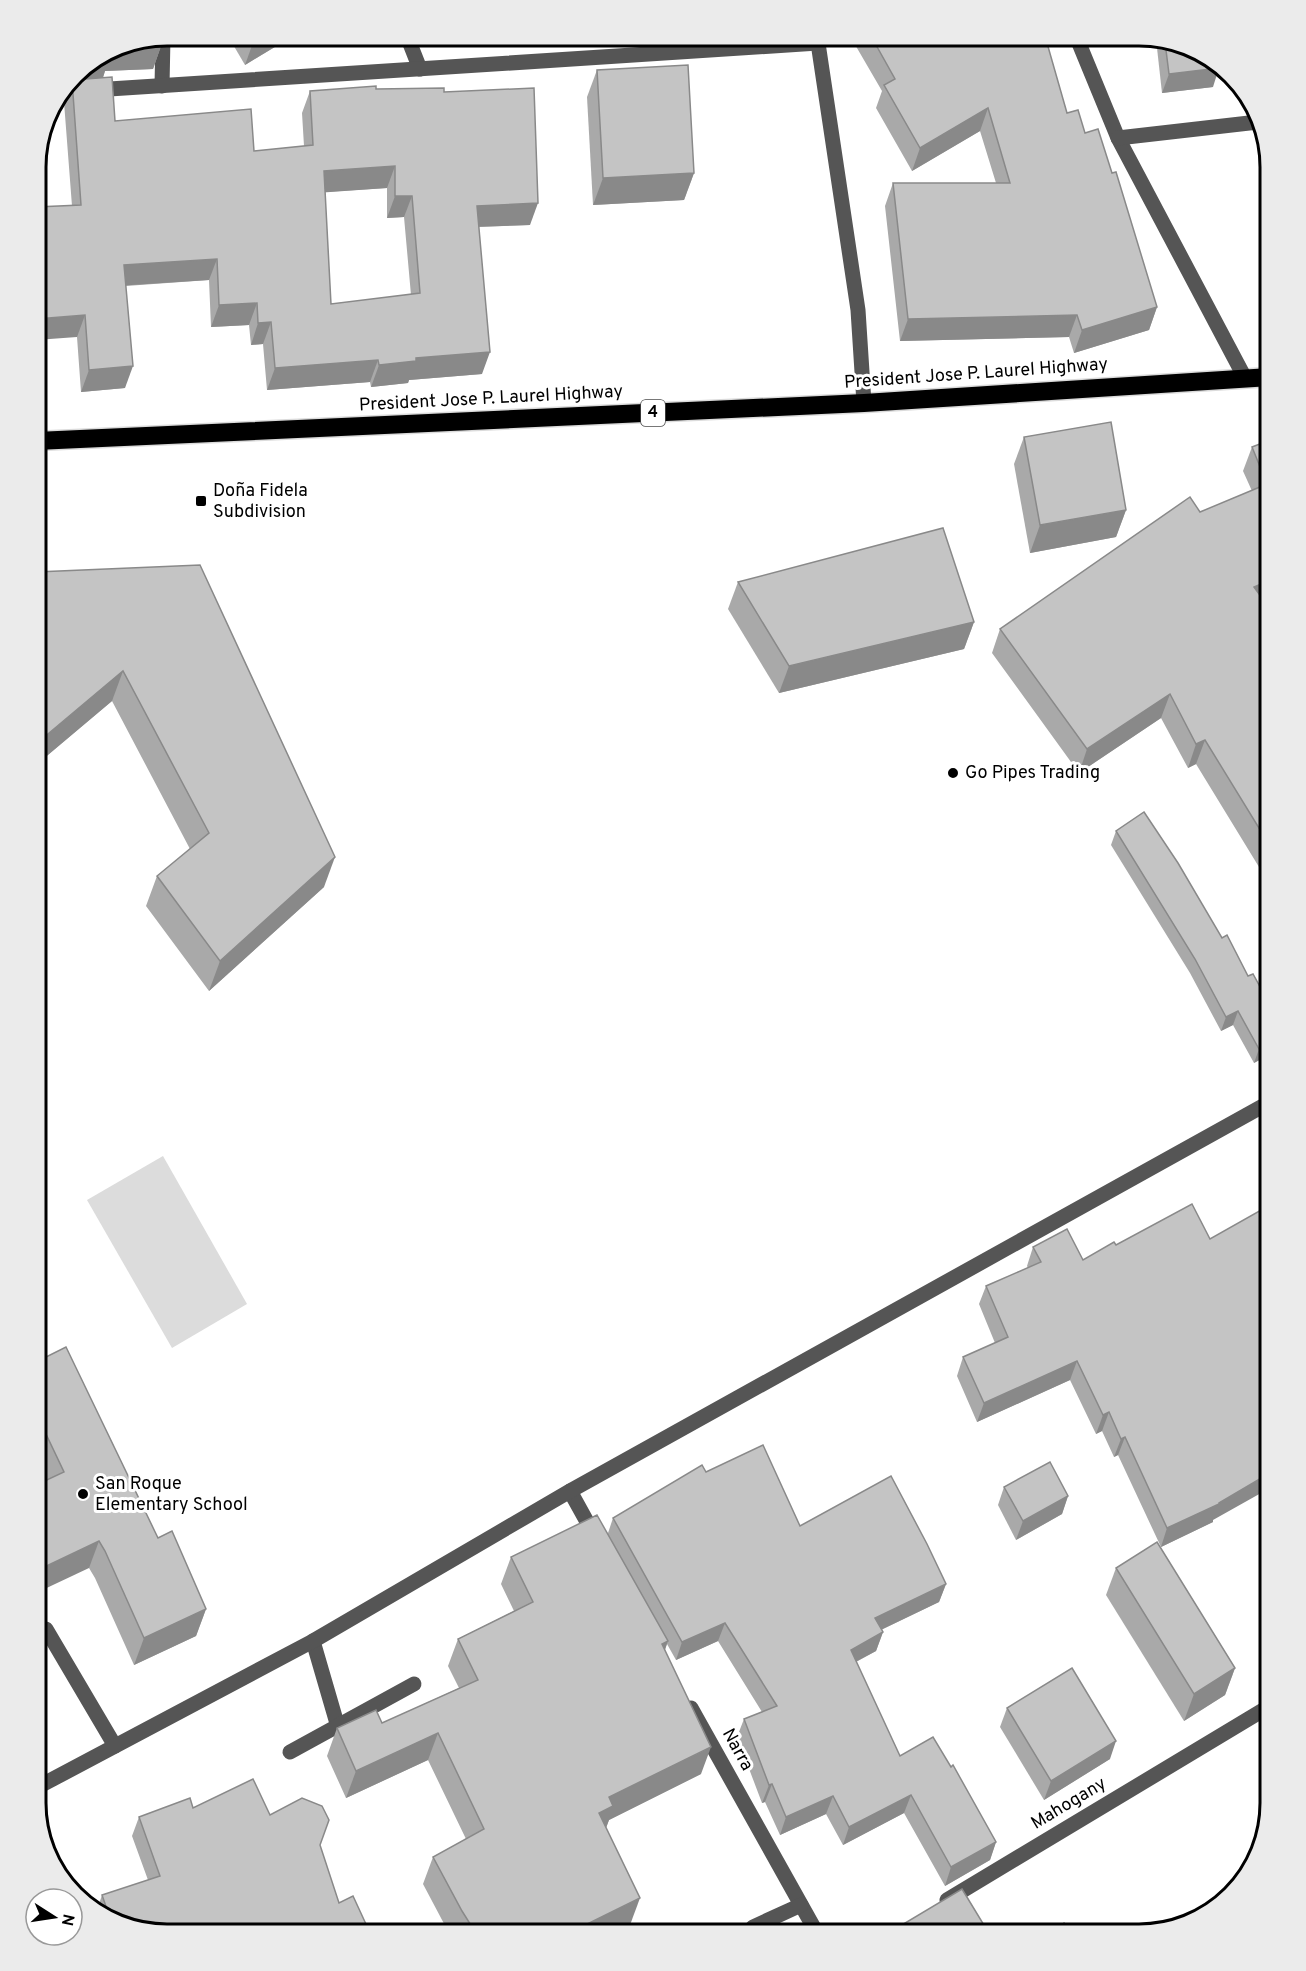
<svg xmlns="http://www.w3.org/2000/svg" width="1306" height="1971" font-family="Overpass,sans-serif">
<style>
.green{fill:#dcdcdc}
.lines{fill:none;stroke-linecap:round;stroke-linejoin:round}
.highway-casing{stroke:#dbdbdb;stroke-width:21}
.minor{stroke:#555;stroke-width:15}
.highway{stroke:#000;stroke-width:18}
.wall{fill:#a9a9a9;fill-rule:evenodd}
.shaded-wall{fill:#898989}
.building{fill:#c4c4c4;stroke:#898989;stroke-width:1.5;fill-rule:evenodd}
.poi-dot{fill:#000;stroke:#fff;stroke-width:2}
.labels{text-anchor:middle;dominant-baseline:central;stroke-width:6;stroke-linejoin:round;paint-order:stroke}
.shield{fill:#fff;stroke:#4c4c4c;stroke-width:1.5}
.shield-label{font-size:16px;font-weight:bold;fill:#000}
.street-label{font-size:18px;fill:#000;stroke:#fff}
.poi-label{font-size:18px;fill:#000;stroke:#fff;text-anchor:start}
.rim{fill:none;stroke:#000;stroke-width:3}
</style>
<rect width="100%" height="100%" fill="#fff"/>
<path class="green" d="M163,1156L247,1304L172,1348L87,1200Z"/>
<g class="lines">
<defs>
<path id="highway" d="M36,441L864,403L1270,377"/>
</defs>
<use href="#highway" class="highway-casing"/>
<g class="minor">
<path d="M407,36L420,69"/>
<path d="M813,36L818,43L858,310L864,403"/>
<path d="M1076,36L1118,138L1245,378"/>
<path d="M162,86L163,37"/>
<path d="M63,92L818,43"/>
<path d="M1118,138L1258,122"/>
<path d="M570,1491L596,1538"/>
<path d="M36,1633L46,1629L115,1746"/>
<path d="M313,1641L338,1727"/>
<path d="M691,1708L818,1935"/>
<path d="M290,1752L414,1684"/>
<path d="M36,1788L313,1641L570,1491L1270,1102"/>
<path d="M947,1900L1270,1706"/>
<path d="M747,1935L753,1927L801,1905"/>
</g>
<use href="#highway" class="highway"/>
</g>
<g class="wall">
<path d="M228,36H293L245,65Z"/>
<path d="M850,36H1045L1067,113L1085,133L1157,307L1149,330L1074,353L1069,337L900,341L885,206L893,183H996L980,131L912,171L876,108L882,91Z"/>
<path d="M1156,39L1211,58L1213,87L1162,93Z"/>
<path d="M161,46L153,69L105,71L103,78L115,121L254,151L304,146L302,113L310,91L376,89L444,92L530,225L479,227L482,374L409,380L408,383L371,387L370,382L267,390L263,344L251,345L249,325L211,327L209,280L126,286L125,388L81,392L77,337L72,206L64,102L71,82H70L75,74ZM387,188V218L404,217L411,295L331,304L325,192Z"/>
<path d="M597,70L694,173L684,200L593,205L587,97Z"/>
<path d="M1270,211V306L1264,228Z"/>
<path d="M1024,437L1126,510L1116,537L1030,553L1014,464Z"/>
<path d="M1270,440L1265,603L1270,609V885L1196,764L1188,768L1161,718L1079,773L992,653L1000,629L1200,512L1252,491L1243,471L1252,447Z"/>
<path d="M36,572L324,887L209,991L146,906L157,876L190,849L112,701L36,765Z"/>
<path d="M738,582L974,622L964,649L779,693L728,609Z"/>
<path d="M1116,831L1270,1054L1254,1063L1233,1025L1221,1031L1190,973L1111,845Z"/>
<path d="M1033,1247L1213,1520V1522L1161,1547L1118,1455L1114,1457L1102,1431L1096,1434L1070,1380L977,1422L957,1376L963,1357L995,1343L979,1304L986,1286L1028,1268L1027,1266Z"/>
<path d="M36,1362L206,1609L196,1636L134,1665L95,1578L89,1568L36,1461Z"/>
<path d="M706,1472L800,1526L946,1584L939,1602L881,1630L883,1632L876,1651L856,1662L900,1756L951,1767L996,1842L990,1860L945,1886L904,1813L843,1845L826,1814L780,1835L765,1802L762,1803L737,1737L744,1719L762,1712L718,1641L676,1660L667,1644L665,1650L701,1774L609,1820L606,1828L630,1925L610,1935H450L423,1884L433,1857L466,1839L428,1760L346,1798L327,1756L337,1728L382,1723L459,1688L448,1666L458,1639L514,1611L501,1584L511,1557L608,1533L613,1518Z"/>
<path d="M1004,1487L1068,1496L1062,1514L1016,1540L998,1505Z"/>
<path d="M1116,1568L1235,1668L1225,1695L1184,1721L1106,1595Z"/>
<path d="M1007,1708L1110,1759L1044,1800L1000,1727Z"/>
<path d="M193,1808L270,1815L320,1846L339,1903L371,1935H160L96,1913L102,1895L148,1880L132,1836L139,1817Z"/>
</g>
<g class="shaded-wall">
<path d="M257,36H293L245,65L255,37Z"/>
<path d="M161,46L153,69L105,71L102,80H72L71,82H70L75,74L114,48Z"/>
<path d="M1219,68L1213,87L1162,93L1169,74Z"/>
<path d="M988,108L980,131L912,171L920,148Z"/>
<path d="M395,166L387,188L316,193L324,171Z"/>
<path d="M694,173L684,200L593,205L603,178Z"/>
<path d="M395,196H412L404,217L387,218Z"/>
<path d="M538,203L530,225L469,227L477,206Z"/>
<path d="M217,259L209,280L116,286L124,265Z"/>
<path d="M257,303L249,325L211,327L219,305Z"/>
<path d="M1157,307L1149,330L1074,353L1082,330Z"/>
<path d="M85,315L77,337L36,340V319Z"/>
<path d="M1077,315L1069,337L900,341L908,319Z"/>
<path d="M271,322L263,344L251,345L258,323Z"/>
<path d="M490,352L482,374L409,380L408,383L371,387L379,365L416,358Z"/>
<path d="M378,360L370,382L267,390L275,368Z"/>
<path d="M133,366L125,388L81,392L89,370Z"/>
<path d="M1126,510L1116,537L1030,553L1040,525Z"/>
<path d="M1270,580V601L1245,611L1254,587Z"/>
<path d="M974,622L964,649L779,693L789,666Z"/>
<path d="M123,671L112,701L36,765V744Z"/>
<path d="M1170,694L1161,718L1079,773L1087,749Z"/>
<path d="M1205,740L1196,764L1188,768L1196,744Z"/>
<path d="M335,857L324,887L209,991L220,961Z"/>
<path d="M1238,1011L1233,1025L1221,1031L1226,1017Z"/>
<path d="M1270,1042V1054L1254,1063L1259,1049Z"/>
<path d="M1077,1361L1070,1380L977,1422L984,1403Z"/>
<path d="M1109,1412L1102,1431L1096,1434L1103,1415Z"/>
<path d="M1125,1437L1118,1455L1114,1457L1121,1439Z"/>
<path d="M1270,1473V1488L1213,1520V1522L1161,1547L1167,1528L1219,1503Z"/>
<path d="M1068,1496L1062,1514L1016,1540L1023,1521Z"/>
<path d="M99,1541L89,1568L36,1593V1571Z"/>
<path d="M946,1584L939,1602L868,1636L875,1618Z"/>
<path d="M206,1609L196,1636L134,1665L144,1638Z"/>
<path d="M725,1623L718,1641L676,1660L682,1642Z"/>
<path d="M883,1632L876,1651L844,1668L851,1650Z"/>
<path d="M668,1641L658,1668L662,1644Z"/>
<path d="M1235,1668L1225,1695L1184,1721L1194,1694Z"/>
<path d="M438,1733L428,1760L346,1798L356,1771Z"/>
<path d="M1116,1741L1110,1759L1044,1800L1051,1781Z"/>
<path d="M711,1747L701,1774L609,1820L604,1833L599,1813L609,1797Z"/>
<path d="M772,1784L765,1802L762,1803L769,1785Z"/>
<path d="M911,1795L904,1813L843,1845L849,1827Z"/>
<path d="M833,1796L826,1814L780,1835L786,1817Z"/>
<path d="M996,1842L990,1860L945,1886L951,1867Z"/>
<path d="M640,1898L630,1925L610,1935H569V1933Z"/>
</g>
<g class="building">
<path d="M871,36H1045L1067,113L1078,110L1085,133L1098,129L1112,173L1116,172L1157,307L1082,330L1077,315L908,319L893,183H1010L988,108L920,148L884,85L895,79Z"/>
<path d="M161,37V46L114,48L118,46Z"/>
<path d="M1165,42L1211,58L1219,67V68L1169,74Z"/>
<path d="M110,51V57H100Z"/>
<path d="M688,65L694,173L603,178L597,70Z"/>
<path d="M112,77L115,121L251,109L254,151L313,145L310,91L376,86V89L444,88V92L534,88L538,203L477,206L490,352L416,358V361L379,365L378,360L275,368L271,322L258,323L257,303L219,305L217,259L124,265L133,366L89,370L85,315L36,319V207L81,205L72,80ZM395,166V196H412L420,293L331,304L324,171Z"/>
<path d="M1111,422L1126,510L1040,525L1024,437Z"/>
<path d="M1270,440V580L1254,587L1270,609V846L1205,740L1196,744L1170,694L1087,749L1000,629L1190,497L1200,512L1267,484L1252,447Z"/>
<path d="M943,528L974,622L789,666L738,582Z"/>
<path d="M200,565L335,857L220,961L157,876L209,833L123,671L36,744V572Z"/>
<path d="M1144,812L1178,863L1222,938L1227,935L1248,976L1253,974L1269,1003H1270V1042L1259,1049L1238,1011L1226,1017L1195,959L1116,831Z"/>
<path d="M1192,1204L1210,1239L1270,1205V1473L1219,1503V1504L1167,1528L1125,1437L1121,1439L1109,1412L1103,1415L1077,1361L984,1403L963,1357L1008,1337L986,1286L1041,1262L1033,1247L1067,1229L1083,1260L1114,1242L1116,1245Z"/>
<path d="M66,1347L158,1538L172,1531L206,1609L144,1638L105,1551L99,1541L36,1571V1485L64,1472L36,1413V1362Z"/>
<path d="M763,1445L800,1526L891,1476L927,1544L946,1584L875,1618L883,1632L851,1650L900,1756L933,1737L951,1767L953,1765L996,1842L951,1867L911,1795L849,1827L833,1796L786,1817L772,1784L769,1785L744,1719L777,1706L725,1623L682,1642L613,1518L702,1465L706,1472Z"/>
<path d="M1050,1462L1068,1496L1023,1521L1004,1487Z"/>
<path d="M597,1515L668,1641L662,1644L711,1747L609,1797L613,1806L599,1813L640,1898L569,1933L571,1935H477L462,1911L433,1857L484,1829L438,1733L356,1771L337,1728L376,1710L382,1723L478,1680L458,1639L533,1602L511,1557Z"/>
<path d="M1157,1542L1235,1668L1194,1694L1116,1568Z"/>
<path d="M1072,1668L1116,1741L1051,1781L1007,1708Z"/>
<path d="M253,1779L270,1815L302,1798L322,1806L329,1820L320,1845L339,1903L353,1896L371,1935H160L110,1918L102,1895L160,1876L139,1817L190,1798L193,1808Z"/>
<path d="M962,1889L990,1935H885Z"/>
<path d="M1064,1923L1073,1935H1048Z"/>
</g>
<g class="poi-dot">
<rect x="195" y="495" width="12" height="12" rx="3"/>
<circle cx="953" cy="773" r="6"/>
<circle cx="83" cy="1494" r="6"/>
</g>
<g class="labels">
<rect class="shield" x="641" y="400" width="24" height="26" rx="4.5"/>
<g class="shield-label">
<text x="653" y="413">4</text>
</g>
<g class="street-label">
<text transform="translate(976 374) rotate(-4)">President Jose P. Laurel Highway</text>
<text transform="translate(491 399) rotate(-3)">President Jose P. Laurel Highway</text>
<text transform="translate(737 1750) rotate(61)">Narra</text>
<text transform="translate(1069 1804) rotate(-31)">Mahogany</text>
</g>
<g class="poi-label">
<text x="213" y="491">Doña Fidela<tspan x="213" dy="21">Subdivision</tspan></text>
<text x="965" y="773">Go Pipes Trading</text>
<text x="95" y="1484">San Roque<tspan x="95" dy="21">Elementary School</tspan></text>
</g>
</g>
<path d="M0 0H1306V1971H0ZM167 46H1139A121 121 0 0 1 1260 167V1803A121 121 0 0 1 1139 1924H167A121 121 0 0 1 46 1803V167A121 121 0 0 1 167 46Z" fill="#ebebeb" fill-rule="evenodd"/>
<path class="rim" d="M167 46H1139A121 121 0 0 1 1260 167V1803A121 121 0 0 1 1139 1924H167A121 121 0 0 1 46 1803V167A121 121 0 0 1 167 46Z"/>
<g transform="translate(54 1917) rotate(102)"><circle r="28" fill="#ffffff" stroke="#999999" stroke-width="1.5"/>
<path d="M0-4.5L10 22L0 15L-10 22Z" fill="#000000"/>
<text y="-9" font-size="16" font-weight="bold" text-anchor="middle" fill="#000000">N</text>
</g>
</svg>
